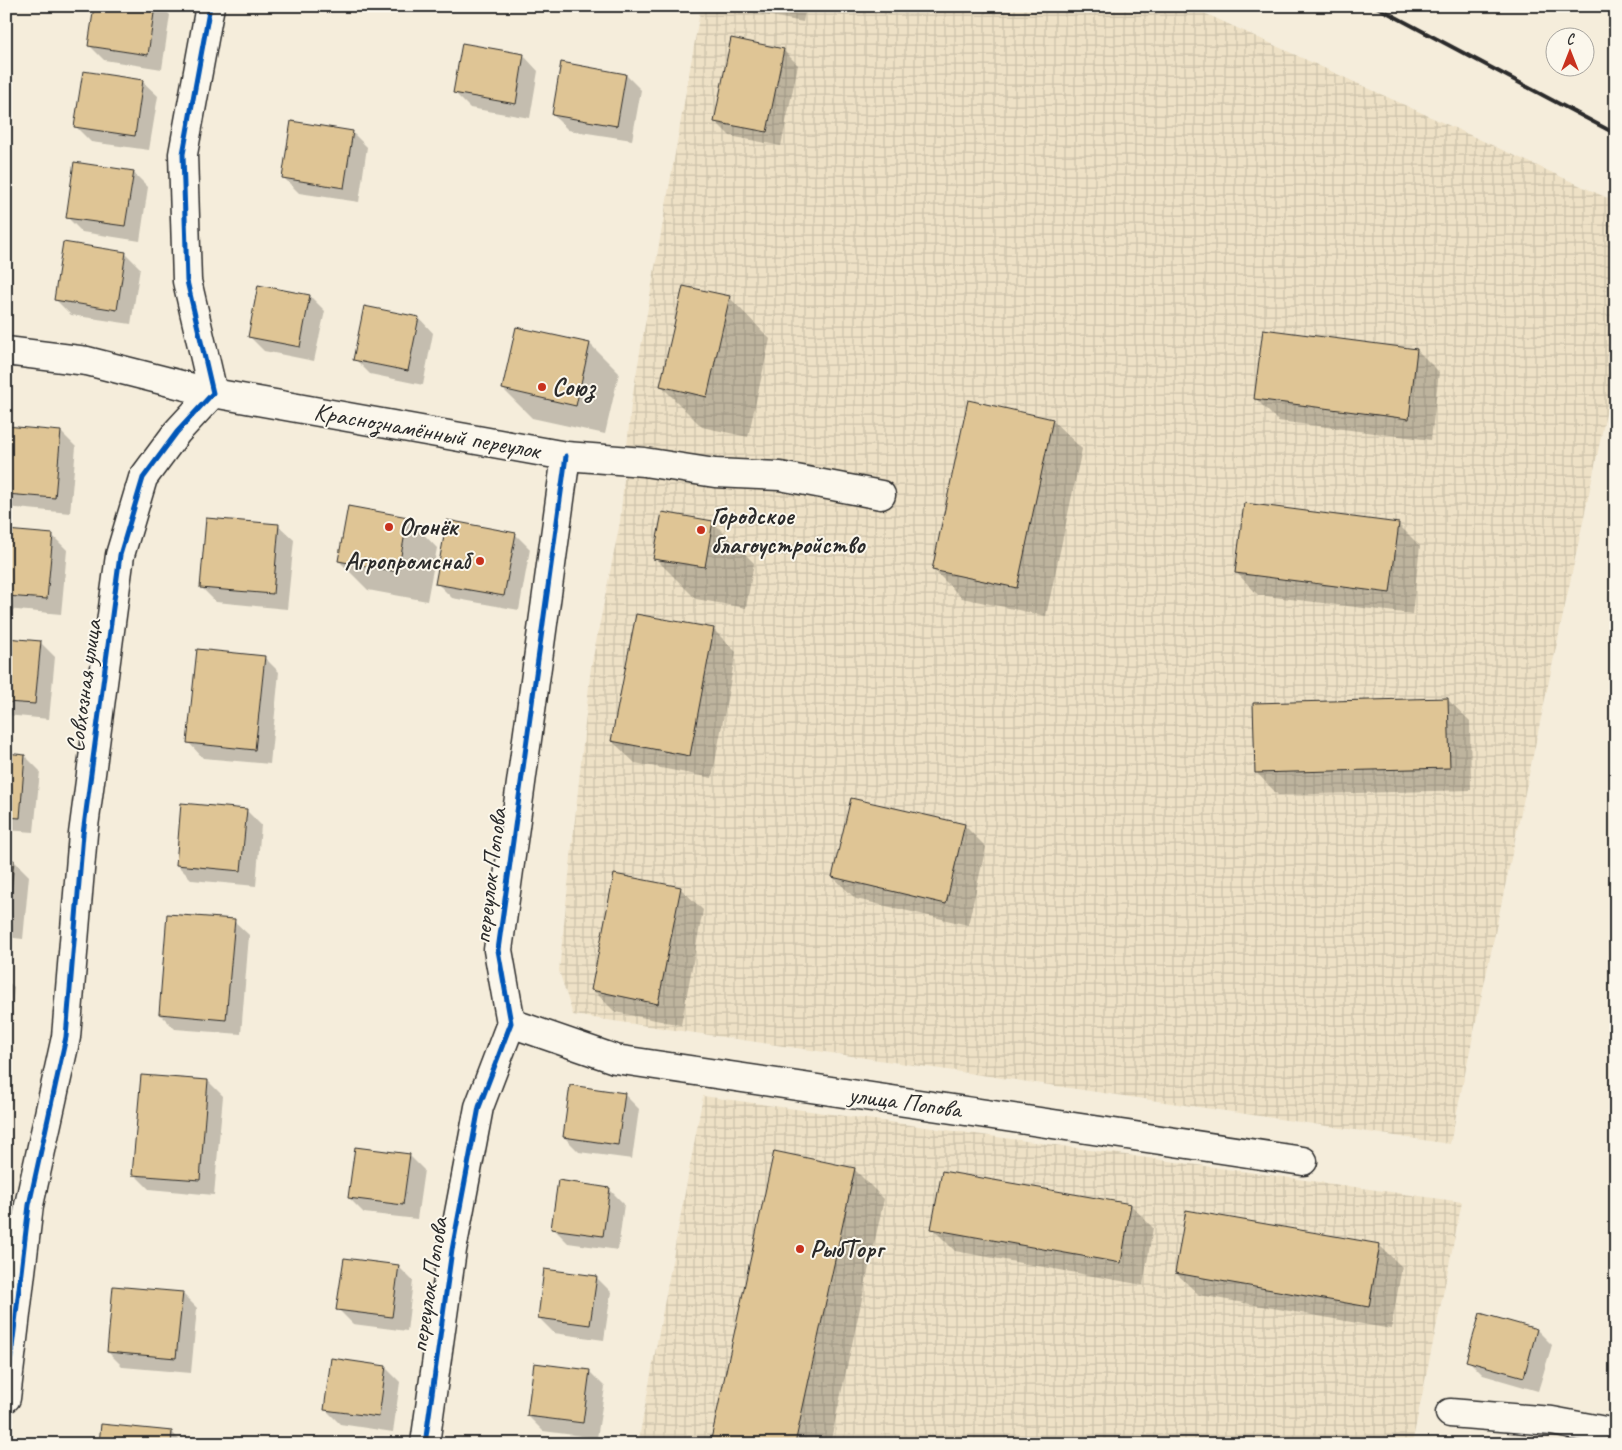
<svg xmlns="http://www.w3.org/2000/svg" width="1622" height="1450" font-family="Caveat,sans-serif">
<style>
.industrial{fill:url(#industrial-grid)}
.shadow{fill:#0003}
.building{fill:#dfc595;stroke:#2b2b2b}
.lines{fill:none;stroke-linecap:round;stroke-linejoin:round}
.minor-casing{stroke:#2b2b2b;stroke-width:31}
.minor{stroke:#fbf7ec;stroke-width:28}
.rail{stroke:#2b2b2b;stroke-width:4}
.cycleway-casing{stroke:#fbf7ec;stroke-width:8}
.cycleway{stroke:#0057b8;stroke-width:5}
.poi-dot{fill:#c8321e;stroke:#fbf7ec;stroke-width:2}
.labels{text-anchor:middle;dominant-baseline:central;stroke-width:4;stroke-linejoin:round;paint-order:stroke}
.poi-label{font-size:25px;font-weight:bold;fill:#2b2b2b;stroke:#fbf7ec;text-anchor:start}
.street-label{font-size:25px;fill:#2b2b2b;stroke:#fbf7ec}
</style>
<defs>
<pattern id="industrial-grid" width="8" height="8" patternUnits="userSpaceOnUse" patternTransform="scale(1.25)"><rect width="8" height="8" fill="#eee1c6"/><path d="M0 4h8M4 0v8" fill="none" stroke="#ccc1aa"/></pattern>
</defs>
<rect width="100%" height="100%" fill="#f5eddb"/>
<filter id="ink" filterUnits="userSpaceOnUse"><feTurbulence type="fractalNoise" baseFrequency=".02" numOctaves="2"/><feDisplacementMap in="SourceGraphic" scale="10" xChannelSelector="R" yChannelSelector="G"/><feConvolveMatrix kernelMatrix="1 2 1 2 8 2 1 2 1" color-interpolation-filters="sRGB"/></filter>
<g filter="url(#ink)">
<g class="industrial">
<path d="M701,6H1189L1616,202V367L1450,1144L573,1015L559,971L591,667L620,522L631,404Z"/>
<path d="M703,1096L1462,1202L1412,1444H638Z"/>
</g>
<g class="shadow">
<path d="M95,6H161L170,15L162,69L104,60L89,45Z"/>
<path d="M744,6H806L803,22L749,12Z"/>
<path d="M783,50L798,65L781,146L730,136L715,121Z"/>
<path d="M524,56L538,71L530,118L470,108L455,93Z"/>
<path d="M84,72L143,82L158,96L149,150L91,142L76,127Z"/>
<path d="M626,75L641,90L632,140L568,130L553,115Z"/>
<path d="M352,132L367,147L359,202L299,193L284,178Z"/>
<path d="M133,172L148,187L140,241L82,232L67,217Z"/>
<path d="M125,253L140,268L131,324L71,315L56,300Z"/>
<path d="M310,296L325,311L314,361L264,351L249,336Z"/>
<path d="M729,297L770,339L748,437L702,427L661,386Z"/>
<path d="M419,318L433,333L423,385L370,374L355,359Z"/>
<path d="M590,344L619,373L605,434L532,418L503,389Z"/>
<path d="M1417,350L1439,372L1431,440L1278,421L1255,398Z"/>
<path d="M1052,420L1082,449L1046,616L962,598L933,569Z"/>
<path d="M6,428L61,432L76,447L70,513L6,507Z"/>
<path d="M408,518L437,548L427,601L368,590L339,561Z"/>
<path d="M713,522L754,563L746,608L696,599L655,558Z"/>
<path d="M1398,524L1420,546L1412,614L1258,595L1236,572Z"/>
<path d="M279,526L294,540L287,609L216,602L201,587Z"/>
<path d="M6,531L52,535L67,550L61,614L6,609Z"/>
<path d="M515,534L530,549L519,610L452,598L437,583Z"/>
<path d="M637,615L714,630L736,652L712,778L635,763L612,741Z"/>
<path d="M6,639L40,642L55,657L49,719L6,715Z"/>
<path d="M264,657L279,672L270,764L203,758L189,743Z"/>
<path d="M1447,699L1470,721L1471,790L1278,795L1256,772Z"/>
<path d="M6,754L25,756L40,771L34,832L6,830Z"/>
<path d="M246,810L261,825L256,886L192,880L177,865Z"/>
<path d="M964,825L986,847L968,925L856,899L833,877Z"/>
<path d="M6,860L14,861L29,876L23,939L6,937Z"/>
<path d="M680,888L703,910L681,1025L615,1012L593,990Z"/>
<path d="M234,921L249,935L241,1034L175,1029L160,1014Z"/>
<path d="M6,980L14,987L8,1050H6Z"/>
<path d="M142,1076L208,1081L223,1096L214,1195L149,1189L134,1174Z"/>
<path d="M624,1094L639,1109L632,1159L579,1152L564,1137Z"/>
<path d="M409,1155L424,1170L417,1219L364,1213L349,1198Z"/>
<path d="M854,1169L884,1199L830,1444H712Z"/>
<path d="M609,1189L624,1204L618,1250L568,1243L553,1228Z"/>
<path d="M1131,1205L1153,1228L1143,1285L955,1251L933,1229Z"/>
<path d="M1379,1245L1402,1267L1391,1329L1199,1295L1176,1273Z"/>
<path d="M398,1266L413,1281L407,1331L353,1324L338,1309Z"/>
<path d="M596,1277L611,1292L604,1340L554,1333L539,1318Z"/>
<path d="M182,1293L197,1308L191,1373L123,1367L108,1352Z"/>
<path d="M1481,1314L1537,1330L1552,1345L1538,1391L1483,1375L1468,1360Z"/>
<path d="M385,1367L400,1382L393,1432L340,1424L325,1409Z"/>
<path d="M590,1372L605,1387L597,1438L543,1431L528,1416Z"/>
<path d="M172,1432L183,1444H100Z"/>
</g>
<g class="building">
<path d="M94,6H155L148,55L88,46Z"/>
<path d="M731,38L784,49L767,132L714,122Z"/>
<path d="M462,43L524,54L516,104L453,93Z"/>
<path d="M561,62L626,74L617,126L552,115Z"/>
<path d="M83,71L143,80L135,136L74,127Z"/>
<path d="M291,121L353,131L344,188L282,178Z"/>
<path d="M74,162L134,171L125,226L66,218Z"/>
<path d="M63,242L126,252L117,310L54,300Z"/>
<path d="M258,285L310,295L300,347L248,337Z"/>
<path d="M683,286L730,296L707,397L660,386Z"/>
<path d="M364,306L419,317L408,371L353,360Z"/>
<path d="M516,327L590,343L576,406L502,389Z"/>
<path d="M1263,329L1417,349L1409,419L1254,399Z"/>
<path d="M968,400L1053,419L1017,588L932,570Z"/>
<path d="M6,426L61,431L55,498L6,494Z"/>
<path d="M1244,503L1399,523L1390,593L1235,573Z"/>
<path d="M348,506L408,517L398,572L338,561Z"/>
<path d="M662,512L713,521L705,567L653,559Z"/>
<path d="M206,518L279,524L273,594L200,588Z"/>
<path d="M447,520L516,533L504,596L435,584Z"/>
<path d="M6,530L53,534L47,599L6,596Z"/>
<path d="M636,614L714,628L690,756L611,741Z"/>
<path d="M6,638L41,641L35,704L6,702Z"/>
<path d="M197,649L265,656L255,750L187,743Z"/>
<path d="M1448,698L1450,768L1255,773L1253,703Z"/>
<path d="M6,753L25,755L20,818L6,817Z"/>
<path d="M851,798L965,824L946,904L832,877Z"/>
<path d="M181,803L247,809L241,871L176,865Z"/>
<path d="M6,859L14,860L8,924H6Z"/>
<path d="M614,874L681,887L658,1004L591,990Z"/>
<path d="M167,914L235,919L226,1020L159,1014Z"/>
<path d="M141,1075L208,1080L200,1180L132,1175Z"/>
<path d="M570,1085L625,1093L618,1145L563,1137Z"/>
<path d="M355,1147L410,1154L403,1205L348,1198Z"/>
<path d="M774,1151L855,1168L795,1444H710Z"/>
<path d="M942,1171L1131,1204L1121,1263L931,1229Z"/>
<path d="M558,1180L610,1188L603,1236L551,1229Z"/>
<path d="M1186,1210L1380,1244L1369,1307L1175,1273Z"/>
<path d="M344,1258L399,1265L392,1317L336,1310Z"/>
<path d="M544,1269L597,1276L590,1325L538,1318Z"/>
<path d="M113,1286L183,1292L176,1358L107,1352Z"/>
<path d="M1480,1313L1537,1329L1524,1377L1466,1361Z"/>
<path d="M331,1358L386,1366L379,1417L324,1410Z"/>
<path d="M534,1363L590,1370L583,1423L527,1416Z"/>
<path d="M101,1424L172,1431L171,1444H99Z"/>
</g>
<g class="lines">
<defs>
<g id="minor">
<path d="M6,351L87,361L213,393L566,456L644,462L715,473L780,476L881,495"/>
<path d="M511,1023L615,1059L1303,1161"/>
<path d="M6,1398L29,1205L66,1037L83,834L120,555L143,478L177,432L213,393L187,281L183,154L210,6"/>
<path d="M1450,1413L1552,1421L1616,1433"/>
<path d="M425,1444L452,1250L479,1107L511,1023L498,950L566,456"/>
</g>
</defs>
<use href="#minor" class="minor-casing"/>
<use href="#minor" class="minor"/>
<path class="rail" d="M1375,6L1616,134"/>
<defs>
<g id="cycleway">
<path d="M6,1398L29,1205L66,1037L83,834L120,555L143,478L177,432L213,393L187,281L183,154L210,6"/>
<path d="M425,1444L452,1250L479,1107L511,1023L498,950L566,456"/>
</g>
</defs>
<use href="#cycleway" class="cycleway-casing"/>
<use href="#cycleway" class="cycleway"/>
</g>
</g>
<g class="poi-dot">
<circle cx="542" cy="387" r="5"/>
<circle cx="389" cy="527" r="5"/>
<circle cx="701" cy="530" r="5"/>
<circle cx="480" cy="561" r="5"/>
<circle cx="800" cy="1249" r="5"/>
</g>
<g class="labels">
<g class="poi-label">
<text x="552" y="387">Союз</text>
<text x="711" y="516">Городское<tspan x="711" dy="29">благоустройство</tspan></text>
<text x="399" y="527">Огонёк</text>
<text x="470" y="561" text-anchor="end">Агропромснаб</text>
<text x="810" y="1249">РыбТорг</text>
</g>
<g class="street-label">
<text transform="translate(427 431) rotate(10)">Краснознамённый переулок</text>
<text transform="translate(84 686) rotate(-82)">Совхозная улица</text>
<text transform="translate(490 876) rotate(-83)">переулок Попова</text>
<text transform="translate(905 1102) rotate(8)">улица Попова</text>
<text transform="translate(429 1285) rotate(-81)">переулок Попова</text>
</g>
</g>
<rect width="1622" height="1450" fill="none" stroke="#fbf7ec" stroke-width="25"/>
<rect x="12" y="12" width="1597" height="1425" fill="none" stroke="#2b2b2b" stroke-width="2" filter="url(#ink)"/>
<g transform="translate(1570 52)"><circle r="24" fill="#fbf7ec" stroke="#a8a59f"/>
<path d="M0-4L9 19L0 12L-9 19Z" fill="#c8321e"/>
<text y="-8" font-size="14" font-weight="bold" text-anchor="middle" fill="#2b2b2b">С</text>
</g>
</svg>
